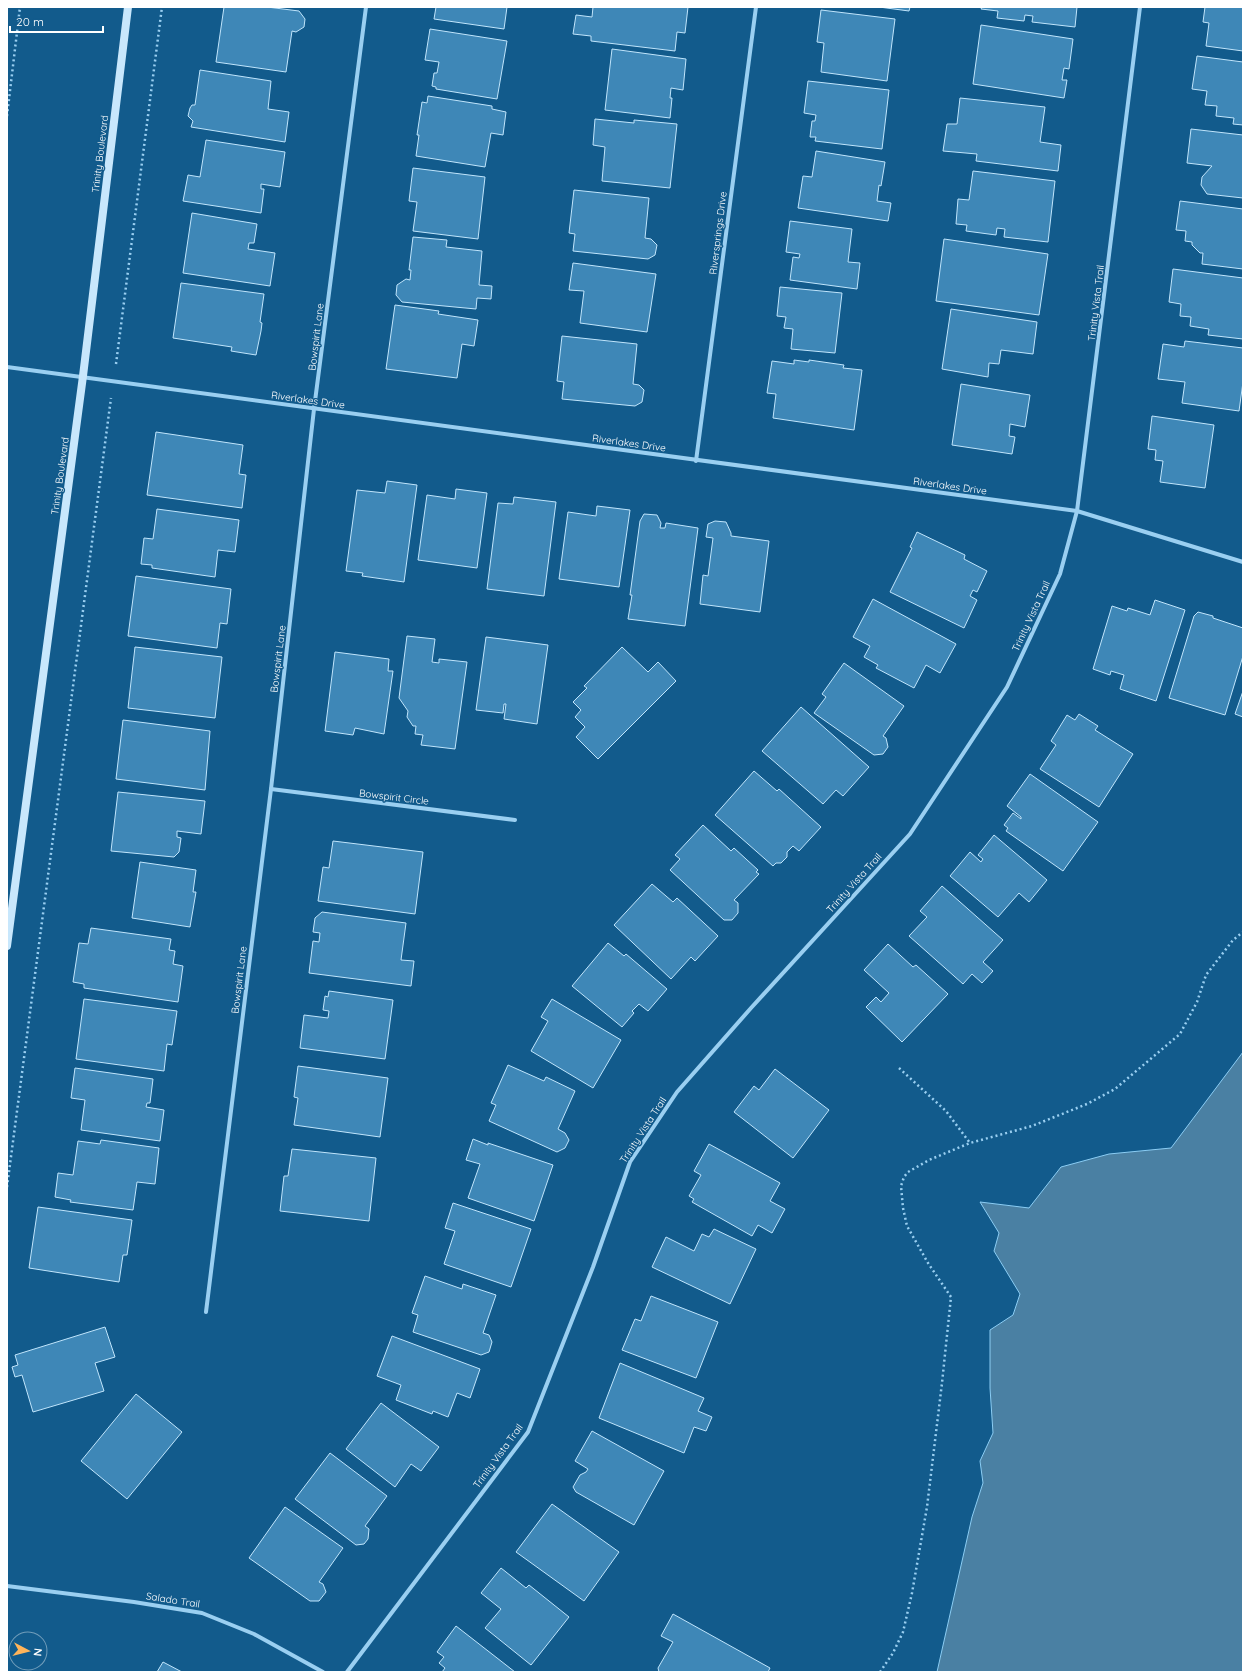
<svg xmlns="http://www.w3.org/2000/svg" width="1250" height="1679" font-family="Quicksand,sans-serif">
<style>
.water{fill:#4a80a3;stroke:#8bcdf4}
.building{fill:#3e87b7;stroke:#c0e5fc}
.lines{fill:none;stroke-linecap:round;stroke-linejoin:round}
.path{stroke:#9acff1;stroke-width:2.5;stroke-dasharray:2 3;stroke-linecap:butt}
.minor{stroke:#9acff1;stroke-width:4}
.secondary{stroke:#c8e7fc;stroke-width:8}
.labels{text-anchor:middle;dominant-baseline:central;stroke-width:3;stroke-linejoin:round;paint-order:stroke}
.street-label{font-size:10px;fill:#fff;stroke:#125b8c}
</style>
<rect width="100%" height="100%" fill="#125b8c"/>
<path class="water" d="M1243,1052V1672H937L972,1517L983,1483L980,1461L993,1433L990,1388V1330L1013,1315L1020,1294L994,1251L999,1233L980,1202L1029,1208L1061,1167L1109,1154L1171,1148Z"/>
<g class="building">
<path d="M224,7H267L299,11L305,19L304,27L296,32L292,31L286,72L216,62Z"/>
<path d="M436,7H507L504,29L434,19Z"/>
<path d="M593,7H688L685,33L677,32L675,51L591,41V36L573,34L576,15L592,17Z"/>
<path d="M879,7H910L909,11Z"/>
<path d="M982,7H1077L1075,27L1032,22L1033,16L1025,15L1024,21L997,18L998,11L981,9Z"/>
<path d="M1205,7H1243V51L1206,46L1209,23L1203,22Z"/>
<path d="M821,10L895,19L887,81L821,72L824,43L817,42Z"/>
<path d="M981,25L1073,39L1069,69L1064,68L1062,80H1067L1064,98L973,84Z"/>
<path d="M430,29L507,41L497,99L436,89V87L432,86L434,73H437L439,62L425,60Z"/>
<path d="M612,49L686,59L683,90L671,88L670,98H672L670,118L605,110Z"/>
<path d="M1197,56L1243,62V125L1233,124L1234,118L1216,116L1217,106L1205,105L1207,91L1192,89Z"/>
<path d="M200,70L271,81L268,109L289,112L285,142L191,127L193,121L188,116L190,108L192,105H195Z"/>
<path d="M808,81L889,90L882,149L815,141L816,137H810L812,121H815L816,115L804,113Z"/>
<path d="M428,96L492,106V109L506,112L503,135L491,133L485,167L416,156L419,135H417L422,102L427,103Z"/>
<path d="M960,98L1045,107L1040,142L1061,145L1058,171L976,161L977,154L943,151L947,124H957Z"/>
<path d="M595,119L634,123V120L677,124L670,188L602,181L605,147L593,145Z"/>
<path d="M1191,129L1243,135V198L1207,194L1201,185L1202,177L1212,166L1187,163Z"/>
<path d="M206,140L285,152L280,187L261,184V189H264L261,213L183,201L188,175L200,177Z"/>
<path d="M816,151L885,162L881,186L879,185L877,201L891,203L888,221L798,208L803,176L812,177Z"/>
<path d="M413,168L485,177L478,239L413,231L417,202L409,201Z"/>
<path d="M973,171L1055,181L1048,242L1004,237L1005,229L997,228L996,235L966,231L967,225L956,224L958,199L969,200Z"/>
<path d="M574,190L649,198L645,238L651,239L657,245L655,255L648,259L573,251L575,234L569,233Z"/>
<path d="M1180,201L1243,209V269L1202,264L1203,253H1200L1192,245V242L1185,241L1186,231L1176,230Z"/>
<path d="M192,213L257,224L254,243H249L248,249L275,253L270,286L183,273Z"/>
<path d="M790,221L852,229L848,262L860,263L857,289L790,280L793,257L799,258L800,254L786,252Z"/>
<path d="M413,237L447,240L446,247L482,251L479,285L492,286L491,299L477,298L476,309L402,302L396,295L397,285L406,279L410,280L411,270H409Z"/>
<path d="M944,239L1048,254L1039,315L936,301Z"/>
<path d="M573,263L656,274L647,332L580,323L584,291L569,290Z"/>
<path d="M1173,269L1243,278V339L1208,335L1209,329L1190,326L1191,317L1180,316L1181,304L1169,302Z"/>
<path d="M181,283L264,294L260,322L262,323L261,331L256,355L231,351L232,347L173,338Z"/>
<path d="M780,287L842,293L835,353L791,349L793,329L784,328L786,317L777,316Z"/>
<path d="M395,305L439,311L438,314L478,320L474,346L462,344L457,378L386,369Z"/>
<path d="M951,309L1037,322L1033,354L1001,350L999,364L989,363L988,377L942,369Z"/>
<path d="M562,336L637,344L633,384L639,385L644,390L642,402L635,406L562,399L564,382L557,381Z"/>
<path d="M1185,341L1243,348V382L1239,411L1182,403L1185,382L1158,379L1163,344L1184,347Z"/>
<path d="M794,360L809,362V360L844,365L843,368L862,370L854,430L773,418L776,394L767,393L772,361L794,364Z"/>
<path d="M961,384L1030,395L1025,427L1010,424L1009,436L1015,437L1012,454L952,445Z"/>
<path d="M1152,416L1214,425L1205,488L1160,482L1163,461L1155,460L1156,450L1148,449Z"/>
<path d="M156,432L243,445L239,474L246,475L242,508L147,495Z"/>
<path d="M387,481L417,485L404,582L362,576L363,573L346,571L357,490L385,493Z"/>
<path d="M456,489L487,493L477,568L418,560L427,495L455,499Z"/>
<path d="M514,497L556,502L544,596L487,589L498,503L513,504Z"/>
<path d="M597,506L630,510L619,587L559,579L568,512L596,516Z"/>
<path d="M157,509L239,520L235,552L218,550L215,577L152,568V565L141,564L144,538L153,539Z"/>
<path d="M644,514L657,515L661,523L660,528H665L666,523L698,528L685,626L628,619L632,595H630L640,521Z"/>
<path d="M715,521L726,522L731,533V536L769,541L760,612L700,604L703,575L708,576L713,538L706,537L708,524Z"/>
<path d="M917,532L965,555L964,559L987,571L977,592L973,590L970,596L977,600L964,628L890,592L912,548L910,547Z"/>
<path d="M136,576L231,589L227,624L220,623L217,648L128,636Z"/>
<path d="M873,599L956,644L940,673L926,665L914,688L876,668L878,665L864,657L870,646L853,637Z"/>
<path d="M1155,600L1185,610L1156,701L1120,689L1124,675L1111,671L1110,675L1093,669L1112,606L1127,611L1128,608L1150,615Z"/>
<path d="M1198,612L1213,616V618L1243,628V656L1225,715L1169,698L1194,616Z"/>
<path d="M407,636L435,639L432,662L439,663V659L467,662L455,749L421,745L423,735L415,734L416,726H413L407,717L408,711L399,698Z"/>
<path d="M486,637L548,645L537,724L504,719L506,704H504L503,713L476,710Z"/>
<path d="M135,647L222,657L215,718L128,708Z"/>
<path d="M622,647L648,672L658,662L676,681L598,759L576,737L585,727L575,717L581,710L573,702L587,688L584,686Z"/>
<path d="M335,652L389,659L388,671H393L384,734L355,728L353,735L325,731Z"/>
<path d="M844,663L904,706L883,736L886,738L888,747L883,754L874,755L814,713L826,697L822,694Z"/>
<path d="M1243,691V717L1235,714Z"/>
<path d="M801,707L869,767L843,796L836,790L823,804L762,751Z"/>
<path d="M1079,714L1098,726L1095,730L1133,754L1099,807L1040,769L1056,745L1051,741L1067,715L1075,720Z"/>
<path d="M123,720L210,731L205,790L116,779Z"/>
<path d="M754,771L777,791L779,789L821,827L799,851L793,846L787,852V857L781,863H776L773,866L715,815Z"/>
<path d="M1030,774L1098,822L1063,871L1006,831L1008,828L1004,825L1013,813L1021,819V817L1007,806Z"/>
<path d="M118,792L205,801L201,834L177,831V837L181,838L179,852L174,857L111,851Z"/>
<path d="M703,825L731,851L734,848L758,870L756,872L759,874L734,900L738,903V913L732,920H724L670,870L680,859L675,855Z"/>
<path d="M994,835L1047,880L1029,902L1019,893L998,917L950,876L970,852L981,862L983,859L978,855Z"/>
<path d="M333,841L423,852L415,914L318,901L323,867L329,868Z"/>
<path d="M140,862L196,870L193,892H196L190,927L132,918Z"/>
<path d="M652,884L673,902L677,898L718,936L695,961L691,957L671,979L614,925Z"/>
<path d="M942,886L1003,940L983,962L993,971L982,983L972,974L963,984L909,936L927,917L920,911Z"/>
<path d="M322,912L406,923L401,960L414,961L411,986L309,973L313,941L319,942L320,933L313,932L315,918Z"/>
<path d="M91,928L171,939L169,950L175,951L173,964L183,966L178,1002L84,988V984L73,982L79,943L88,944Z"/>
<path d="M608,943L624,956L626,954L667,989L648,1011L639,1004L632,1011L634,1013L622,1027L572,986Z"/>
<path d="M888,944L913,967L916,965L948,994L902,1042L866,1007L876,997L881,1002L889,993L864,970Z"/>
<path d="M329,991L393,1000L385,1059L300,1048L304,1015L328,1018L329,1011L323,1010L325,996L328,997Z"/>
<path d="M84,999L177,1011L172,1045L167,1044L164,1071L76,1059Z"/>
<path d="M552,999L621,1040L593,1088L531,1051L548,1021L541,1017Z"/>
<path d="M508,1065L544,1081L546,1077L575,1091L558,1129L565,1133L569,1140L565,1148L557,1152L489,1121L496,1105L491,1103Z"/>
<path d="M298,1066L388,1078L380,1137L294,1125L298,1098L294,1097Z"/>
<path d="M75,1068L153,1079L150,1103H147L146,1107L164,1110L160,1141L81,1130L85,1100L71,1098Z"/>
<path d="M775,1069L829,1110L793,1158L734,1112L754,1086L759,1090Z"/>
<path d="M473,1139L488,1145V1143L553,1165L534,1221L468,1198L480,1164L466,1160Z"/>
<path d="M101,1140L159,1148L155,1184L137,1182L133,1210L70,1202L71,1200L55,1197L58,1173L73,1175L78,1141L100,1144Z"/>
<path d="M709,1144L780,1183L770,1201L785,1209L772,1233L758,1225L752,1236L692,1202L694,1199L689,1196L701,1175L694,1171Z"/>
<path d="M292,1149L376,1158L369,1221L280,1211L284,1176H288Z"/>
<path d="M453,1203L531,1229L511,1287L444,1264L455,1231L445,1228Z"/>
<path d="M38,1207L132,1220L127,1255H123L119,1282L29,1268Z"/>
<path d="M714,1229L756,1249L730,1304L652,1267L666,1237L694,1251L702,1234L709,1237Z"/>
<path d="M425,1276L462,1289L463,1284L496,1295L483,1333L489,1335L492,1342L489,1352L481,1355L413,1332L418,1315L412,1313Z"/>
<path d="M651,1296L718,1322L696,1378L622,1350L635,1319L641,1321Z"/>
<path d="M105,1327L115,1357L95,1363L104,1391L33,1412L22,1375L15,1377L12,1367L18,1365L15,1355Z"/>
<path d="M392,1336L480,1369L470,1398L457,1393L448,1417L433,1411L432,1414L396,1400L401,1385L377,1376Z"/>
<path d="M620,1363L704,1398L698,1411L712,1417L706,1431L694,1427L684,1453L599,1418Z"/>
<path d="M136,1394L182,1432L127,1499L81,1461Z"/>
<path d="M381,1403L439,1447L421,1471L411,1464L395,1487L346,1449Z"/>
<path d="M592,1431L664,1471L634,1525L576,1492L573,1487L580,1475L586,1472L588,1469L575,1461Z"/>
<path d="M330,1453L387,1496L365,1526L369,1529L368,1539L364,1544L356,1545L295,1499Z"/>
<path d="M552,1504L619,1552L584,1601L516,1552Z"/>
<path d="M285,1507L343,1548L319,1582L323,1584L326,1592L319,1601H310L249,1558Z"/>
<path d="M501,1568L526,1588L529,1585L569,1617L531,1665L485,1628L501,1609L481,1593Z"/>
<path d="M673,1614L770,1668L768,1672H659L658,1668L673,1642L661,1636Z"/>
<path d="M456,1626L515,1672H442L445,1668L439,1663L444,1657L437,1652Z"/>
<path d="M163,1662L182,1672H157Z"/>
</g>
<g class="lines">
<g class="path">
<path d="M7,116L20,7"/>
<path d="M116,364L162,7"/>
<path d="M899,1068L946,1111L970,1143"/>
<path d="M7,1187L111,398"/>
<path d="M880,1672L893,1653L903,1632L912,1593L927,1507L942,1383L951,1297L928,1263L907,1226L903,1208L901,1186L904,1177L908,1172L929,1160L970,1143L1032,1126L1087,1104L1115,1089L1180,1034L1197,1002L1206,975L1233,940L1243,932"/>
</g>
<g class="minor">
<path d="M7,367L1077,511L1243,562"/>
<path d="M696,461L756,7"/>
<path d="M271,789L515,820"/>
<path d="M206,1312L271,789L314,409L366,7"/>
<path d="M7,1586L134,1602L202,1613L254,1634L323,1672"/>
<path d="M347,1672L528,1432L593,1267L630,1162L677,1092L751,1008L910,834L1007,687L1060,574L1077,511L1140,7"/>
</g>
<path class="secondary" d="M7,946L83,376L128,7"/>
</g>
<g class="labels">
<g class="street-label">
<text transform="translate(100 154) rotate(-83)">Trinity Boulevard</text>
<text transform="translate(718 233) rotate(-83)">Riversprings Drive</text>
<text transform="translate(1096 303) rotate(-83)">Trinity Vista Trail</text>
<text transform="translate(316 337) rotate(-83)">Bowspirit Lane</text>
<text transform="translate(308 400) rotate(8)">Riverlakes Drive</text>
<text transform="translate(629 443) rotate(8)">Riverlakes Drive</text>
<text transform="translate(60 476) rotate(-82)">Trinity Boulevard</text>
<text transform="translate(950 486) rotate(8)">Riverlakes Drive</text>
<text transform="translate(1031 616) rotate(-65)">Trinity Vista Trail</text>
<text transform="translate(278 659) rotate(-83)">Bowspirit Lane</text>
<text transform="translate(394 797) rotate(7)">Bowspirit Circle</text>
<text transform="translate(854 883) rotate(-48)">Trinity Vista Trail</text>
<text transform="translate(239 980) rotate(-83)">Bowspirit Lane</text>
<text transform="translate(643 1130) rotate(-57)">Trinity Vista Trail</text>
<text transform="translate(498 1456) rotate(-54)">Trinity Vista Trail</text>
<text transform="translate(173 1600) rotate(9)">Salado Trail</text>
</g>
</g>
<rect width="1250" height="1679" fill="none" stroke="#ffffff" stroke-width="16"/>
<g transform="translate(28 1651) rotate(97)"><circle r="19" fill="#125b8c" stroke="#719dba"/>
<path d="M0-3L7 15L0 10L-7 15Z" fill="#ffb45a"/>
<text y="-6" font-size="11" font-weight="bold" text-anchor="middle" fill="#ffffff">N</text>
</g>
<path d="M10 26v6h93v-6" fill="none" stroke="#ffffff" stroke-width="2"/>
<text x="16" y="26" font-size="12" fill="#ffffff" stroke="#125b8c" stroke-width="3" paint-order="stroke">20 m</text>
</svg>
